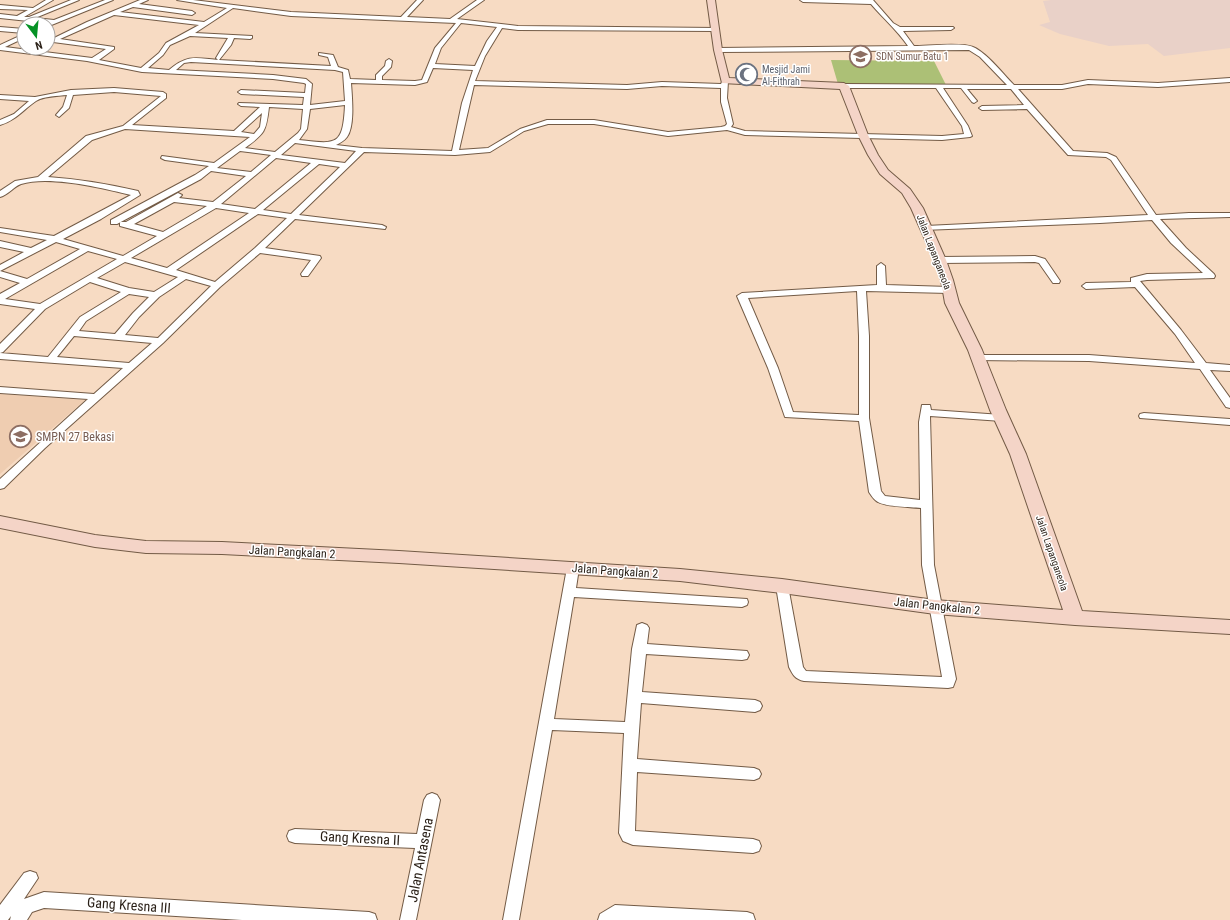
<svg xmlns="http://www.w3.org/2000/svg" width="1230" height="920" font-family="'Roboto Condensed',sans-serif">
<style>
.industrial{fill:#e9d1c8}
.built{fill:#efcdb1}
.green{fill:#acc076}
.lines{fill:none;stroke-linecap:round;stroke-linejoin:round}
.street-casing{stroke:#735b46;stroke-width:2}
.secondary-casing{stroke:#735b46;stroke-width:2}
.street{fill:#fff;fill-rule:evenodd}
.secondary{fill:#f4d4c7;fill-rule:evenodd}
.labels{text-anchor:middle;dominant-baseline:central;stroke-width:3;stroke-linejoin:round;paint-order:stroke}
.far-education-label{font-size:10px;fill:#785e54;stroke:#fff;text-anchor:start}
.far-worship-label{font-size:10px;fill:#5b616d;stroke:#fff;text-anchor:start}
.far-street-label{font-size:10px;fill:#291f16;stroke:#fff}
.education-label{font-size:12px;fill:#785e54;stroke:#fff;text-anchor:start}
.street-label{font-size:12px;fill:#291f16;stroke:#fff}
.near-street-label{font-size:14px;fill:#291f16;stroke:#fff}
</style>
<rect width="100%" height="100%" fill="#f7dbc3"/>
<path class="industrial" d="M1051,0H1230V48L1164,56L1148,44L1109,46L1060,34L1039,25L1050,22L1043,1Z"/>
<path class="built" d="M0,394L85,400L0,474Z"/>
<path class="green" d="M831,60L934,61L946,85L838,84Z"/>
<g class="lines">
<defs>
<g id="street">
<path d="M46,0H53L24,17H29L71,0H79L35,18L54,20L105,0H113L49,26L46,24L47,23L0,18V14L17,16L28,10L0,9V5L33,8Z"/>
<path d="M140,0H148L139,4L192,11L195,13L192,15L133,7L120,12L204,22L227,8L177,0H193L291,12L401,17L417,0H423L407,17L450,19L477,0H484L457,19L518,26L716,28L719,30L718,31L518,30L502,28L485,56L475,81L627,85L662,82L721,84L723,80L725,79L728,81L727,98L733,124L731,127L745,131L942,136L964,134L962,126L936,88H844L841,86L844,84L1007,85L980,57L969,50L718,52L715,50L718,48L908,46C897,30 884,19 871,4L803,2L800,0H873L893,23L900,27H953L954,28L951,30L903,31L914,46C927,46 963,42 973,47C987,53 1003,74 1014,85H1062L1088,80L1158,83L1230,78V82L1158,87L1088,84L1062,89H1018L1073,151L1107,153L1116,157L1156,215L1189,213H1230V217L1160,219L1186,248L1214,274L1215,276L1214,278L1147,280L1140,281L1181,330L1206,363L1230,365V371L1210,370L1230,398V408L1226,407L1200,369L1089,361L975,360L973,358L978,355H1089L1195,363L1175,334L1135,287L1086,289L1082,286L1086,283L1131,282V278L1147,274L1203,273L1171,243L1152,220L1100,223L923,230V226H926L1148,215L1111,160L1106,157L1068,155L1027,109L982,110L979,108L982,106L1024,105L1011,89H967L977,101L974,103L972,102L961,88H943L968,126L972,136L970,137L942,140L745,135L727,130L668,136L594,124H548L524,131L490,152L455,155L364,152L299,215L382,225L386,227L385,229L295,219L265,248L320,256L321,258L308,276H302L301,274L311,260L260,253L220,287L163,343L45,448L4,488L0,489V479L88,399L0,393V387L94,394L123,368L0,359V353L48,357L80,317L121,292L90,282L45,309L3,352L0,353V344L35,309L0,304V294L20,283L0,277V271L27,279L80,249L56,242L0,271V265L24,252L0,247V241L31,248L47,240L0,232V228L54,236L131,195C103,188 49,175 21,184C13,187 8,195 0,197V191L15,181L38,177L86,136L123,126L161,96L114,92L73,95L69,108L59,117L56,115L63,107L67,95C58,96 44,96 36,101C24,109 15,121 0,125V120L14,114L29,101L0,99V95L35,97L71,90L114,88L163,92L166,94V98L132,125L234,131L260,107L241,106L238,104L239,103L303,105L304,97L241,94L238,92L241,90L305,93L306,84L304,83L273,79L142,72L87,61L0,50V45L24,34V38L5,47L92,58L106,49L53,42L50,40L87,22ZM233,8L291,16L456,23L435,48L422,80L415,81L382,80V76L391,67L392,61L389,59L386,61L385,66L376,75V80L350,79L348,70L338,67L333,55L319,53V55L328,57L331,66L219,60L231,45L234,38L250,39L252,38V36L195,33ZM114,15L199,25L166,43L159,53L141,68L99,60L114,49V47L60,39ZM461,23L497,27L487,41L475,66L435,64L441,48ZM190,36L228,38L216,58L218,60C196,58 188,54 169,70L148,68L163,55L170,45ZM191,62L335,70L343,72L345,101L310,105L312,84L306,79L273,75L176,70L184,63ZM433,68L473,70L462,103L452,151L362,148L336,145C340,143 344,141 347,137C355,126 352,97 351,83L415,85L427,82ZM474,85L627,89L662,86L721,88V102L727,124L725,126L721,127L668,132L594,120H547L520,129L488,148L459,150ZM345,105C343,147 336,144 299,140L307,129L310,109ZM269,107L303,109L301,129L298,133L275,152L245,148C265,133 266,132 269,107ZM262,113L260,127L254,134L241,132ZM125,129L250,137L214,163L162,156L161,158L165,160L209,166L195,175L111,220V224H117L201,179L211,171L246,176L213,202L179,198L182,195L178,193L126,222H120V226L157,236L123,256L63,239L101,219L140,195L138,191C108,184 78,179 48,177L92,140ZM295,143L356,151L345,163L281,155ZM240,151L271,155L251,172L217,168ZM276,158L311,163L255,209L221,204ZM319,164L340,167L291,214L263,210ZM174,202L207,206L163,232L134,224ZM216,208L249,213L167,268L131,258ZM258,214L287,218L255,248L215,282L176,270ZM88,251L117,259L40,304L5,299ZM125,262L178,277L154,292L129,288L97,278ZM186,279L211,286L158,338L125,335L139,317L159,297ZM129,294L149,297L133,313L115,334L79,331L86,321ZM74,336L152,343L129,363L57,357Z"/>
<path d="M0,27L24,29V33L0,31Z"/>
<path d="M1035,256L1045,259L1060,281L1059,283H1053L1039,263L1035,262L940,263L936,260L940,257Z"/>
<path d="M881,263L885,266L886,285L949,287L953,290L949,293L866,291L869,336V418L881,491L885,496L920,500L919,422L922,405H930L931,410L1002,415L1007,418L1002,421L930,416L934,565L956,679L953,687L948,688L804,681C795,679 793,675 789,667L776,586L778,583L782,582L786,583L788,586L803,667L806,671L942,677L922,565L921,508C910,507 887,507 878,502C874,500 871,495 869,492L859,421L785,417L768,368L737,296L742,293L877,285V266ZM857,291L859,336V415L793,412L778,368L748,298Z"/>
<path d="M1144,413L1230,419V425L1140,418L1139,416L1140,414Z"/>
<path d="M573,564L577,565L579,568L576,588L747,599L748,602L747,605L742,607L574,597L554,719L625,722L632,649L637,625L642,623L647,625L649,628L647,644L747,651L749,655L747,659L742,660L646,654L642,692L755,700L760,702L762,706L760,710L755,712L641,703L637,759L754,768L759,770L761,774L759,778L754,780L637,772L635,831L753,839L759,841L761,846L759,851L753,853L633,845L623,841L619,833L624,733L552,730L519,920H503L567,568L569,565Z"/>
<path d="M432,793L437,795L440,800L416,920H400L415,848L295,843L289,841L287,836L289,831L295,829L417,834L424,800L427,795Z"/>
<path d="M30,871L36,873L38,878L24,899L44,892L369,912L375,914L377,920H242L44,908L32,912L27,920H10L11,916L8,920H0V905L24,873Z"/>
<path d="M615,905L747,912L753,914L755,920H598L600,914Z"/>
</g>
<path id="secondary" d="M707,0H715L722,50L729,78L844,83L849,86L868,135L878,155L888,170L910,189L923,208L946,260L953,280L959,303L982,350L1006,410L1026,454L1082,611L1230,620V634L1075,625L935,614L782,593L680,581L399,563L222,554L146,553L95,547L0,528V516L95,535L146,541L222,542L399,551L680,569L782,579L935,600L1063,610L1010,454L990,410L968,350L945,303L941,280L934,260L911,208L902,193L880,174L868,155L858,135L840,89L722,83L714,50Z"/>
</defs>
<use href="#street" class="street-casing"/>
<use href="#secondary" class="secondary-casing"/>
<use href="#street" class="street"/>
<use href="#secondary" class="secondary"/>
</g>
<defs>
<symbol id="school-ring" viewBox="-11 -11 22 22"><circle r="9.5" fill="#fff" stroke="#8d6e63" stroke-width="1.5"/><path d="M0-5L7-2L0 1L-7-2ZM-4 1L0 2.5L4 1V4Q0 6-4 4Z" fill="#8d6e63"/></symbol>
<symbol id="mosque-ring" viewBox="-11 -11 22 22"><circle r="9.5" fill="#fff" stroke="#6b7280" stroke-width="1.5"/><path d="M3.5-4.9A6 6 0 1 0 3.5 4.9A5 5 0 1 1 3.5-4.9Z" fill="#6b7280"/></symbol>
</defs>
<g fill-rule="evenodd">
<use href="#school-ring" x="848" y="44" width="25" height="25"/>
<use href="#mosque-ring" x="734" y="62" width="25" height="25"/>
<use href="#school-ring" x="8" y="424" width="25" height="25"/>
</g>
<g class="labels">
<g class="far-education-label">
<text x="876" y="56">SDN Sumur Batu 1</text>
</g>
<g class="far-worship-label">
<text x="762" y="69">Mesjid Jami<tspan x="762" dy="12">Al-Fithrah</tspan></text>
</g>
<g class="far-street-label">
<text transform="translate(934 252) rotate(69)">Jalan Lapanganeola</text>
<text transform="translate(1052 553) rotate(71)">Jalan Lapanganeola</text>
</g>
<g class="education-label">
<text x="36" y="437">SMPN 27 Bekasi</text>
</g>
<g class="street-label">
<text transform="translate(292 552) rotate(3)">Jalan Pangkalan 2</text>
<text transform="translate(615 571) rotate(4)">Jalan Pangkalan 2</text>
<text transform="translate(937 606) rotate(6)">Jalan Pangkalan 2</text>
</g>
<g class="near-street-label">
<text transform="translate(360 838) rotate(3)">Gang Kresna II</text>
<text transform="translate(420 860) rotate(-79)">Jalan Antasena</text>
<text transform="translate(129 905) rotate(4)">Gang Kresna III</text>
</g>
</g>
<g transform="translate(36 36) rotate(164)"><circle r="19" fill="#ffffff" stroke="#a9a5a2"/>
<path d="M0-3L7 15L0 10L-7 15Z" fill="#059225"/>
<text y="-6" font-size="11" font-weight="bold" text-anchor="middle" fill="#291f16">N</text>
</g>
</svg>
